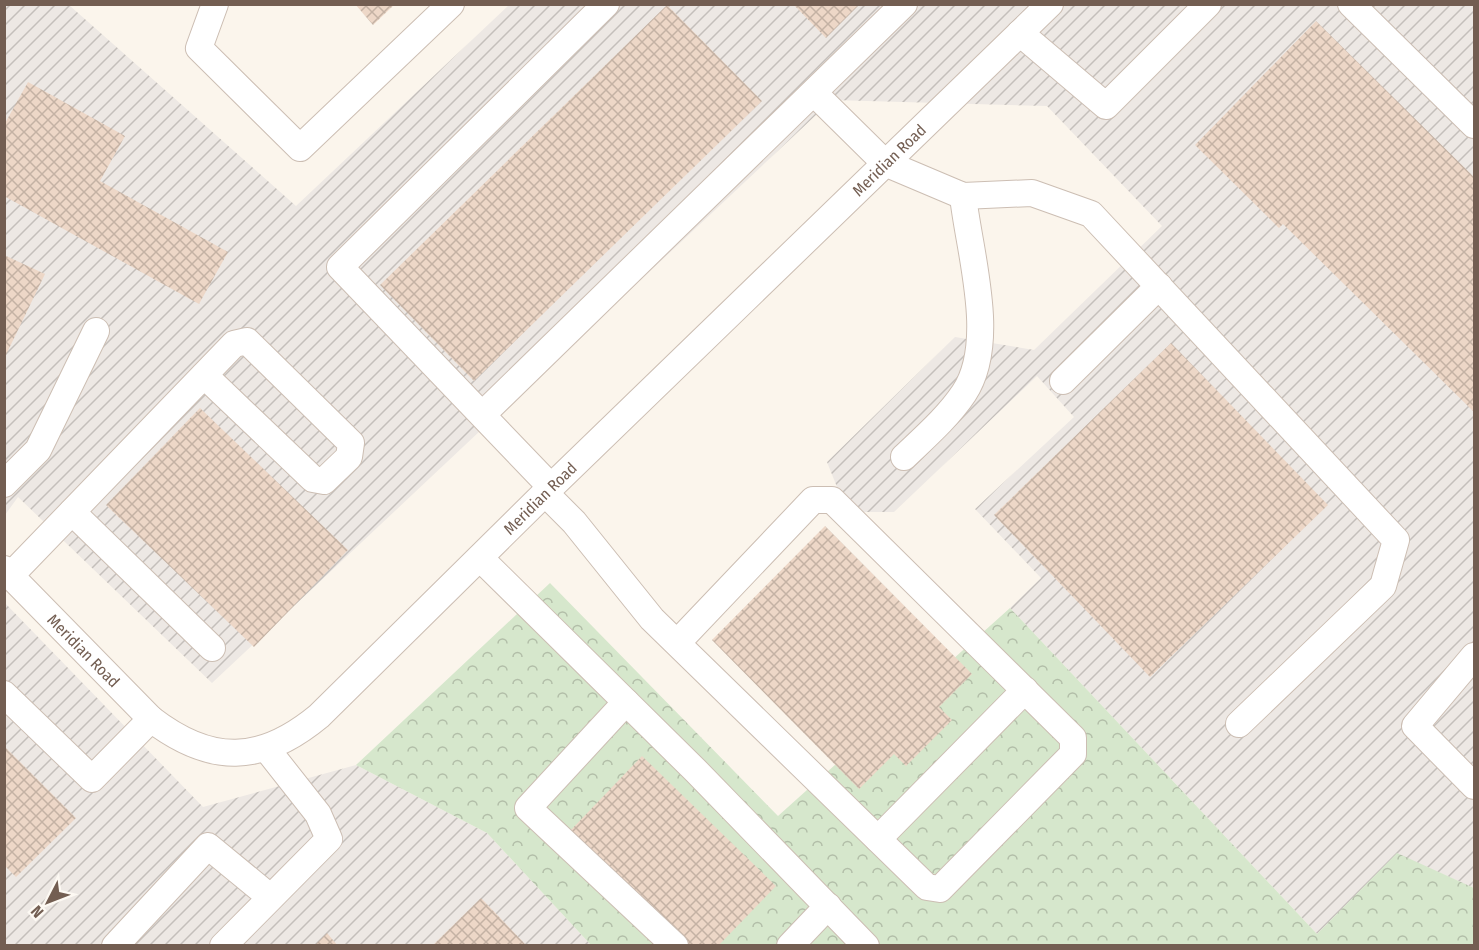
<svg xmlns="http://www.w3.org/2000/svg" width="1479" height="950" font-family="'Fira Sans Condensed',sans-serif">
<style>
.industrial{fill:url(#industrial-furrows)}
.forest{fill:url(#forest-crowns)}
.building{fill:url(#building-cross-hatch)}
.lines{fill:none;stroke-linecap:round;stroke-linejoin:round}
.minor-casing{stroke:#ccbeb3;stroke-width:28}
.minor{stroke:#fff;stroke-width:26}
.labels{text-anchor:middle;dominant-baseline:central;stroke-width:6;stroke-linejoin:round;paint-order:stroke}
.street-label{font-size:16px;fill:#735e52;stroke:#fdf9f3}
</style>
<defs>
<pattern id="industrial-furrows" width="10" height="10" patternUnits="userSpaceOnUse" patternTransform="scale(1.5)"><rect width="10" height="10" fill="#ede8e4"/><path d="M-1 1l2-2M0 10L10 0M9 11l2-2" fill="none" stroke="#c4bfbb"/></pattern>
<pattern id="forest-crowns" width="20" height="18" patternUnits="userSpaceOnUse" patternTransform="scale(1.5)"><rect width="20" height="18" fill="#d6e7cc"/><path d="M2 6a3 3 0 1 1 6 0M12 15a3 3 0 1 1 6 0" fill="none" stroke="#b2bea8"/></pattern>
<pattern id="building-cross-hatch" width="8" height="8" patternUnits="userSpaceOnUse" patternTransform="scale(1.5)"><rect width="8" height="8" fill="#edd7c7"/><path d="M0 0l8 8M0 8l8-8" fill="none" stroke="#c4b2a4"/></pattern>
</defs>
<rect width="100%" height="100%" fill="#fbf5ec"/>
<g class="industrial">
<path d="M5,5H69L296,206L509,5H1474V888L1397,854L1317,934L1010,608L1041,578L975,509L1074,417L1037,376L894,512H847L827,462L955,337L1034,350L1162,226L1047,106L832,100L212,683L18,497L5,515Z"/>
<path d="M4,602L203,807L356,765L487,833L591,945H5Z"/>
</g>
<path class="forest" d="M550,583L778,816L1010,608L1317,934L1397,853L1474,888V945H591L487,833L356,765Z"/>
<g class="building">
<path d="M355,4H395L373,25Z"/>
<path d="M793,4H860L826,38Z"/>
<path d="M667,5L762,101L474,381L380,285Z"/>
<path d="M1316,21L1474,177V412L1283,224L1279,228L1195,145Z"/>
<path d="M28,82L125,136L100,181L228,252L199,304L4,196V125Z"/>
<path d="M4,255L45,274L4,359Z"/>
<path d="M1171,343L1328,505L1150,677L994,515Z"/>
<path d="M200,408L348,550L254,647L106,505Z"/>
<path d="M825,526L972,674L939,707L952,720L906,766L894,754L859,789L712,640Z"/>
<path d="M4,746L76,818L16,877L4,865Z"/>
<path d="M642,756L776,886L718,946H684L568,833Z"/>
<path d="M481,898L527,946H432Z"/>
<path d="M327,933L338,946H314Z"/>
</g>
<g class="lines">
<defs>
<g id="minor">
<path d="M215,4L199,48L300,148L451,4"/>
<path d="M1351,4L1474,125"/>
<path d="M1020,33L1106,106L1208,4"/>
<path d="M814,93L885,163L963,196L1032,193L1091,214L1396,540L1383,586L1239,724"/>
<path d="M1063,381L1159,286"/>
<path d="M483,414L904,4"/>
<path d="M904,457C925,437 948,417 964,393C998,342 969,252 963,196"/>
<path d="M4,484L38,450L96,331"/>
<path d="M551,487L340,267L606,4"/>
<path d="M545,493L574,522L652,619L927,887L940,889L1073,754V738L832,500H813L677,643"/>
<path d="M72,512L212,648"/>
<path d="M480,558L696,771L866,946"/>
<path id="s1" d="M4,569L151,719C211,765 261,764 319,716L551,487L1050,4"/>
<path d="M11,575L234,344L247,341L351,443L349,457L324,481L313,479L204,375"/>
<path d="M1474,656L1415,726L1474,786"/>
<path d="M4,694L92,779L151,719"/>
<path d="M626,702L528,808L675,946"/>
<path d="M878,839L1025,690"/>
<path d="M115,946L208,846L270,897"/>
<path d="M223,946L329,839L318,814L266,748"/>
<path d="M790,946L828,906"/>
</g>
</defs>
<use href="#minor" class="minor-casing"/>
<use href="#minor" class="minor"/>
</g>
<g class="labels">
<g class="street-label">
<text stroke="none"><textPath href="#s1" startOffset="1192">Meridian Road</textPath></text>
<text stroke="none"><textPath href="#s1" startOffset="706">Meridian Road</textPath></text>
<text stroke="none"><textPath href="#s1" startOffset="114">Meridian Road</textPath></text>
</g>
</g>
<rect width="1479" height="950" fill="none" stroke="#735e52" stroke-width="12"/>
<g transform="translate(48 902) rotate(228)" stroke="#fdf9f3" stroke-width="4.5" paint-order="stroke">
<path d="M0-4.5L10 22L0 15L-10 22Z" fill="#735e52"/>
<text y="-9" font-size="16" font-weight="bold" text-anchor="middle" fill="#735e52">N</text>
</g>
</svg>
